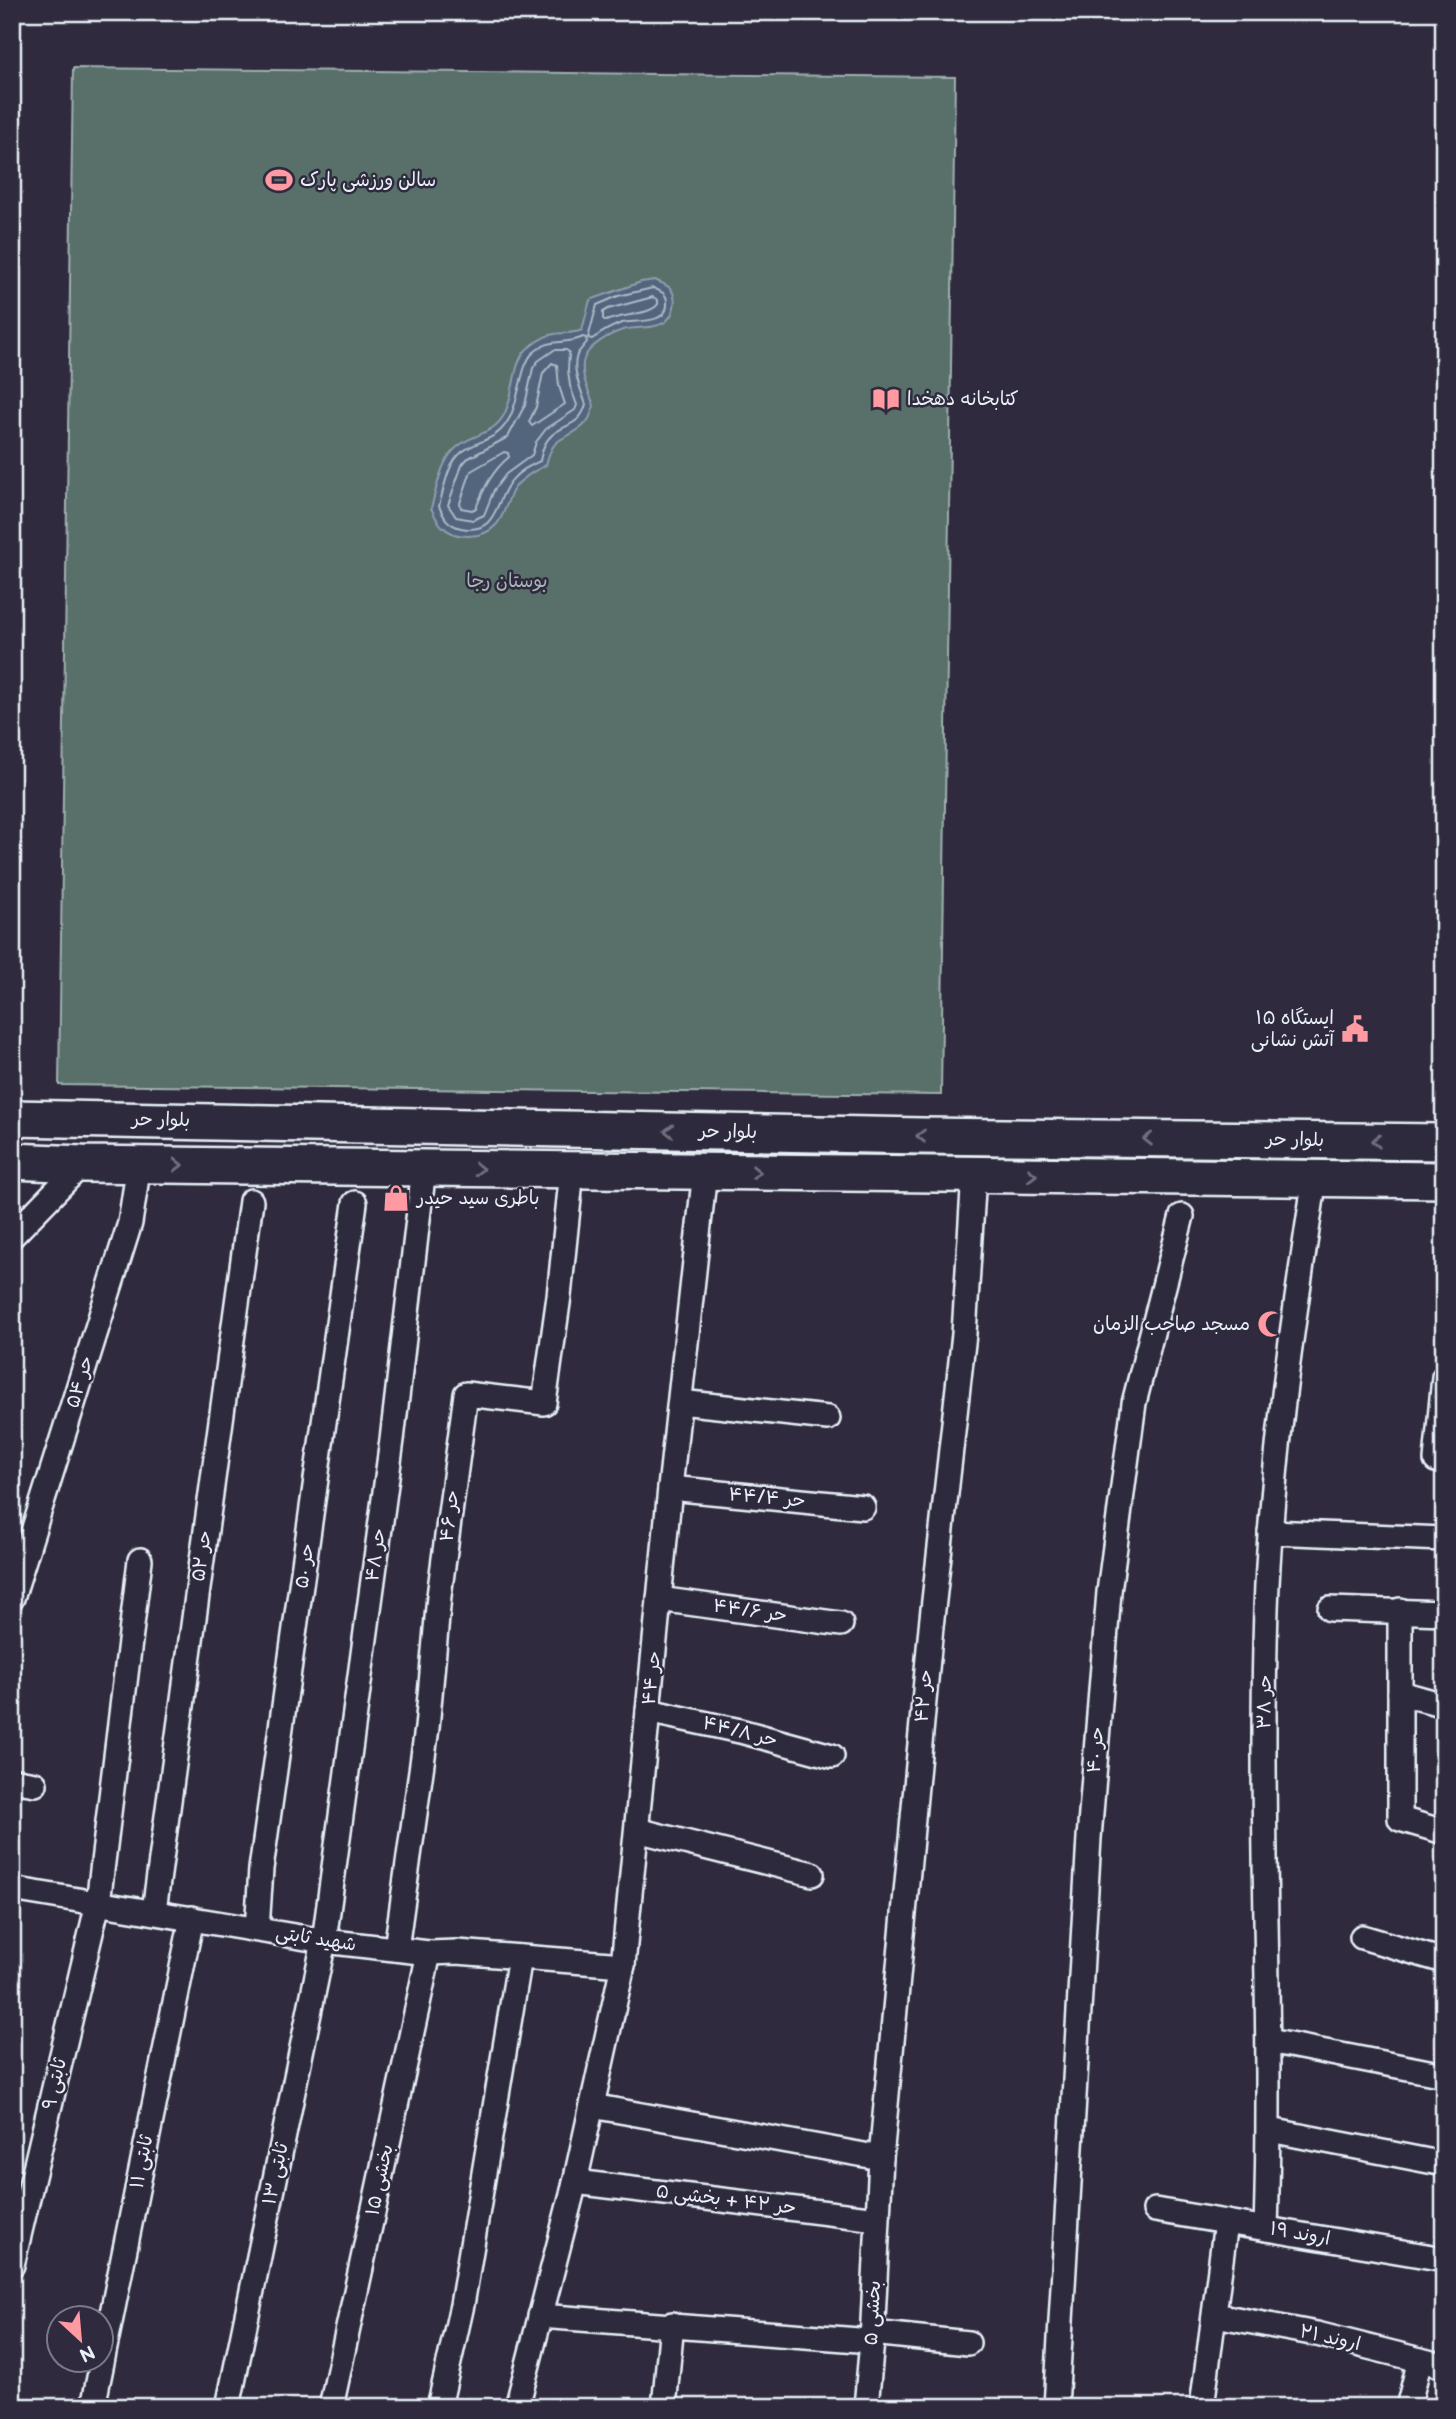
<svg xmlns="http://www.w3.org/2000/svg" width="1456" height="2419" font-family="'Balsamiq Sans','Playpen Sans Arabic',sans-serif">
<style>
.green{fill:#586f69;stroke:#a0b0b0;stroke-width:2}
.water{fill:#52657d;stroke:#8e9dae;stroke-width:2}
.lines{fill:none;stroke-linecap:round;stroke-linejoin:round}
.shore{stroke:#acb9c7;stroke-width:2}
.minor-casing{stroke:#e8f1f8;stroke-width:28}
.primary-casing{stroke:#e8f1f8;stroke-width:40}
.minor{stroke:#2f2a3d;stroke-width:23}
.primary{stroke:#2f2a3d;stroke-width:35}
.oneway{stroke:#70707e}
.labels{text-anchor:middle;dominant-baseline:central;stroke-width:5;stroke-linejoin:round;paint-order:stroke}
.poi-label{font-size:19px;fill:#e8f1f8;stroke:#2f2a3d;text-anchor:start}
.park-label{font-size:19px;fill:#a7b6b8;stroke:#2f2a3d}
.street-label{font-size:19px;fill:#e8f1f8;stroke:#2f2a3d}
</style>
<rect width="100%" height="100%" fill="#2f2a3d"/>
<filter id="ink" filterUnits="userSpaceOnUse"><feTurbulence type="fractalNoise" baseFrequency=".0143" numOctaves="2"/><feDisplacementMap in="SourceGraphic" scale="14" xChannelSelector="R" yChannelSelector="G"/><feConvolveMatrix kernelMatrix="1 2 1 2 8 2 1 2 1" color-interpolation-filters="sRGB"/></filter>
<g filter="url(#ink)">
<path class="green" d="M73,68L955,77L941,1095L59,1085Z"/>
<path class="water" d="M655,280C659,282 667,285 670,288C678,297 675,315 665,322C652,330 637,326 623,330C610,334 588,346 584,359C579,374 590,393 594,406C592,411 590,418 587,422C568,443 554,430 546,465C535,471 523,477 515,487C507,498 505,516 496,525C483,539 455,540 442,526C437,522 434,514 431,508C437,488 440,462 456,448C472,433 492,436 504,415C515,395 512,363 527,349C533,344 543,337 550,335C562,331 571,335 582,330L590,300L641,282Z"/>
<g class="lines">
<g class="shore">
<path d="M653,288C660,291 667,293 667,302C669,325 636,320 622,323C612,326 601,333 592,339L588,338L597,305L618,296Z"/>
<path d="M653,297L658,300V304C651,315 621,314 606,321L603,319V312L608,309Z"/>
<path d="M583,337L586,338L587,342C584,346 579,351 577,355C571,371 582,391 586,405C579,426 567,423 552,435C544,442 542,451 540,461C530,466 519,471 512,480C494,500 499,535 461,528C448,525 444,518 439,506C444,489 447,464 462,452C481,438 496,442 509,419C520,400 520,365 533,353C552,336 564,346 583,337Z"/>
<path d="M554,350H566L569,352L568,370L570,386L577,405L575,410L546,429L536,442L532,455L506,474L494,490L484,515L473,520L456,517L448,505L462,465L467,459L508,437L525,405L533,368L538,361Z"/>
<path d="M552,363L557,365L559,386L565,404L532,426L529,422L536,407L543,373Z"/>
<path d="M504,452L508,453L509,457C492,471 484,488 476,508L472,510L461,508L460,503L471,471Z"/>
</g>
<defs>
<g id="minor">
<path d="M12,1236L82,1164"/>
<path d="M680,1402L828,1418"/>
<path d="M1436,1460L1444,1377"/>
<path d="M670,1488L863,1507"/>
<path d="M1270,1532L1444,1539"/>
<path d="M12,1598L130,1223L139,1164"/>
<path d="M659,1599L841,1624"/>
<path d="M1330,1609L1444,1613"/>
<path d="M1400,1610V1819L1444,1832"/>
<path d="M1400,1693L1444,1705"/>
<path d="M648,1711L740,1731L832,1756"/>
<path d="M12,1780L35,1784"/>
<path d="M637,1830L812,1874"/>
<path d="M12,1889L324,1941L429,1953L457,1952L623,1965"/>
<path d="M154,1911L251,1201"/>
<path d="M257,1929L261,1869L355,1203"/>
<path d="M1362,1937L1444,1961"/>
<path d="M396,1949L427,1728L439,1596L466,1394L544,1403L559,1296L572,1170"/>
<path d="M1269,2041L1444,2075"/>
<path d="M592,2106L881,2158"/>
<path d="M1270,2130L1444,2164"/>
<path d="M575,2182L877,2219"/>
<path d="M1155,2210L1444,2259"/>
<path d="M1266,2229C1273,2022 1259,1816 1266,1609C1271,1465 1293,1321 1315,1178"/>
<path d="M12,2265L98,1903L140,1560"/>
<path d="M1215,2315L1317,2334L1444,2366"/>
<path d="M540,2316L872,2341"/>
<path d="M872,2333L968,2343"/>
<path d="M93,2407L192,1918"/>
<path d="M228,2407L324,1941L392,1440L424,1168"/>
<path d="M331,2407L429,1953"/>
<path d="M439,2407L462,2305L520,1957"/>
<path d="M517,2407L575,2182L623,1965L670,1488L705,1171"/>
<path d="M664,2407L672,2324"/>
<path d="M866,2407L872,2341L881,2158L931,1627L964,1334L974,1174"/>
<path d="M1056,2407L1089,1838L1109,1592L1134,1403L1182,1216"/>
<path d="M1202,2407L1226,2222"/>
<path d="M1408,2407L1420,2360"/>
</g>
<g id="primary">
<path d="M12,1118L923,1136L1444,1142"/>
<path d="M12,1161L82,1164L1444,1180"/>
</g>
</defs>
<use href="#minor" class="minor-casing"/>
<use href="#primary" class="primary-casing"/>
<use href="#minor" class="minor"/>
<use href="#primary" class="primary"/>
</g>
<defs><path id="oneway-chevron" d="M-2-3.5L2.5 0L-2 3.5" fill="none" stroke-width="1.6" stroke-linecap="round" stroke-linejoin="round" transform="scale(1.75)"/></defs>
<g class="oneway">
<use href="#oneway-chevron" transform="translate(669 1131) rotate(-179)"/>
<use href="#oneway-chevron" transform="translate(921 1136) rotate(-179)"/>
<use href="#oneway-chevron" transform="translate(1148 1139) rotate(-179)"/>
<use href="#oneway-chevron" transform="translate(1376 1141) rotate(-179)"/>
<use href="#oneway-chevron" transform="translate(178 1165) rotate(1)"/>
<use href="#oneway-chevron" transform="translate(479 1169) rotate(1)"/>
<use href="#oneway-chevron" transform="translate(756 1172) rotate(1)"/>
<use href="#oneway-chevron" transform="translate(1032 1175) rotate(1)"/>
</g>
</g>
<defs>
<symbol id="stadium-bare" viewBox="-9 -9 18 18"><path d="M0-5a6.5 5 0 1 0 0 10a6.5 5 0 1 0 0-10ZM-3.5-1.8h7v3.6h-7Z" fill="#ff9aa2" stroke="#2f2a3d" stroke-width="2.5" paint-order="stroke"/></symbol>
<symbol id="library-bare" viewBox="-9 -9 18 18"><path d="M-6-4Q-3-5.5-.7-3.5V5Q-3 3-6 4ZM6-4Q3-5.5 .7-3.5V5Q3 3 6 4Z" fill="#ff9aa2" stroke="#2f2a3d" stroke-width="2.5" paint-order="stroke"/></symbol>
<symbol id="civic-bare" viewBox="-9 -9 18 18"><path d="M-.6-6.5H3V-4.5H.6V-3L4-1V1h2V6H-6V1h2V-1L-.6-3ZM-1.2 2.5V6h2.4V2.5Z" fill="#ff9aa2" stroke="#2f2a3d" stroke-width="2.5" paint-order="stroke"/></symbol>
<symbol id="shop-bare" viewBox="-9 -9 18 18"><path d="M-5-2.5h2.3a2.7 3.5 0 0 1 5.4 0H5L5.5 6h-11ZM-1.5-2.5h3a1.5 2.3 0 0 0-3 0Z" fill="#ff9aa2" stroke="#2f2a3d" stroke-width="2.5" paint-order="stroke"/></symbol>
<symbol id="mosque-bare" viewBox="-9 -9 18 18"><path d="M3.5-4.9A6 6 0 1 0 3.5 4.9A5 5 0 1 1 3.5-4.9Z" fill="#ff9aa2" stroke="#2f2a3d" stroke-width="2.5" paint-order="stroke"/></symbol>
</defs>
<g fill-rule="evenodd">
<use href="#stadium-bare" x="260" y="161" width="38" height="38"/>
<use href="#library-bare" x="867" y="380" width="38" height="38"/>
<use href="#civic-bare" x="1336" y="1010" width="38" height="38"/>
<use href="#shop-bare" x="377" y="1179" width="38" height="38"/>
<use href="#mosque-bare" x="1252" y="1305" width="38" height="38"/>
</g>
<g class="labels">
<g class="poi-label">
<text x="300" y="180">سالن ورزشی پارک</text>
<text x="907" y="399">کتابخانه دهخدا</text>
<text x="1334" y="1018" text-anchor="end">ایستگاه ۱۵<tspan x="1334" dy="22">آتش نشانی</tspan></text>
<text x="417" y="1198">باطری سید حیدر</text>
<text x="1250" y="1324" text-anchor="end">مسجد صاحب الزمان</text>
</g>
<g class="park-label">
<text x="507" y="581">بوستان رجا</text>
</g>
<g class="street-label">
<text transform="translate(161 1120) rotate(1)">بلوار حر</text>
<text transform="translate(728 1132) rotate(1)">بلوار حر</text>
<text transform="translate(1295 1140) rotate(1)">بلوار حر</text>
<text transform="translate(80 1382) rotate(-73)">حر ۵۴</text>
<text transform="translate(767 1498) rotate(5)">حر ۴۴/۴</text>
<text transform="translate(450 1516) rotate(-83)">حر ۴۶</text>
<text transform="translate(376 1555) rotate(-82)">حر ۴۸</text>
<text transform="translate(202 1556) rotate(-82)">حر ۵۲</text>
<text transform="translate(305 1566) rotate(-82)">حر ۵۰</text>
<text transform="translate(750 1611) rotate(8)">حر ۴۴/۶</text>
<text transform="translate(652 1678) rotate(-84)">حر ۴۴</text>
<text transform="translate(924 1696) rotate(-85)">حر ۴۲</text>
<text transform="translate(1265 1702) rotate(-89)">حر ۳۸</text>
<text transform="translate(740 1732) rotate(14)">حر ۴۴/۸</text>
<text transform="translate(1096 1750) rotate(-85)">حر ۴۰</text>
<text transform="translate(316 1939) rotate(9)">شهید ثابتی</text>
<text transform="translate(55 2084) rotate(-77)">ثابتی ۹</text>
<text transform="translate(142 2162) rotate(-79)">ثابتی ۱۱</text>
<text transform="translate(276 2174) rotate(-78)">ثابتی ۱۳</text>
<text transform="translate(380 2180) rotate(-78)">بخشی ۱۵</text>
<text transform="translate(726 2200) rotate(7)">حر ۴۲ + بخشی ۵</text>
<text transform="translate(1300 2234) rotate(10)">اروند ۱۹</text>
<text transform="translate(873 2313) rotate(-87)">بخشی ۵</text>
<text transform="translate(1330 2338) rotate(13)">اروند ۲۱</text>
</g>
</g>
<rect width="1456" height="2419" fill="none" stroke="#2f2a3d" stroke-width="42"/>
<rect x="21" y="21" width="1414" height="2377" fill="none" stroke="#e8f1f8" stroke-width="2.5" filter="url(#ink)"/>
<g transform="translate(80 2339) rotate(154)"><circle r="33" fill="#2f2a3d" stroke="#797a88" stroke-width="2"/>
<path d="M0-5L12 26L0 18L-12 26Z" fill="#ff9aa2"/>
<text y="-10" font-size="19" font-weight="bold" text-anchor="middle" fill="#e8f1f8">N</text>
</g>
</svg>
